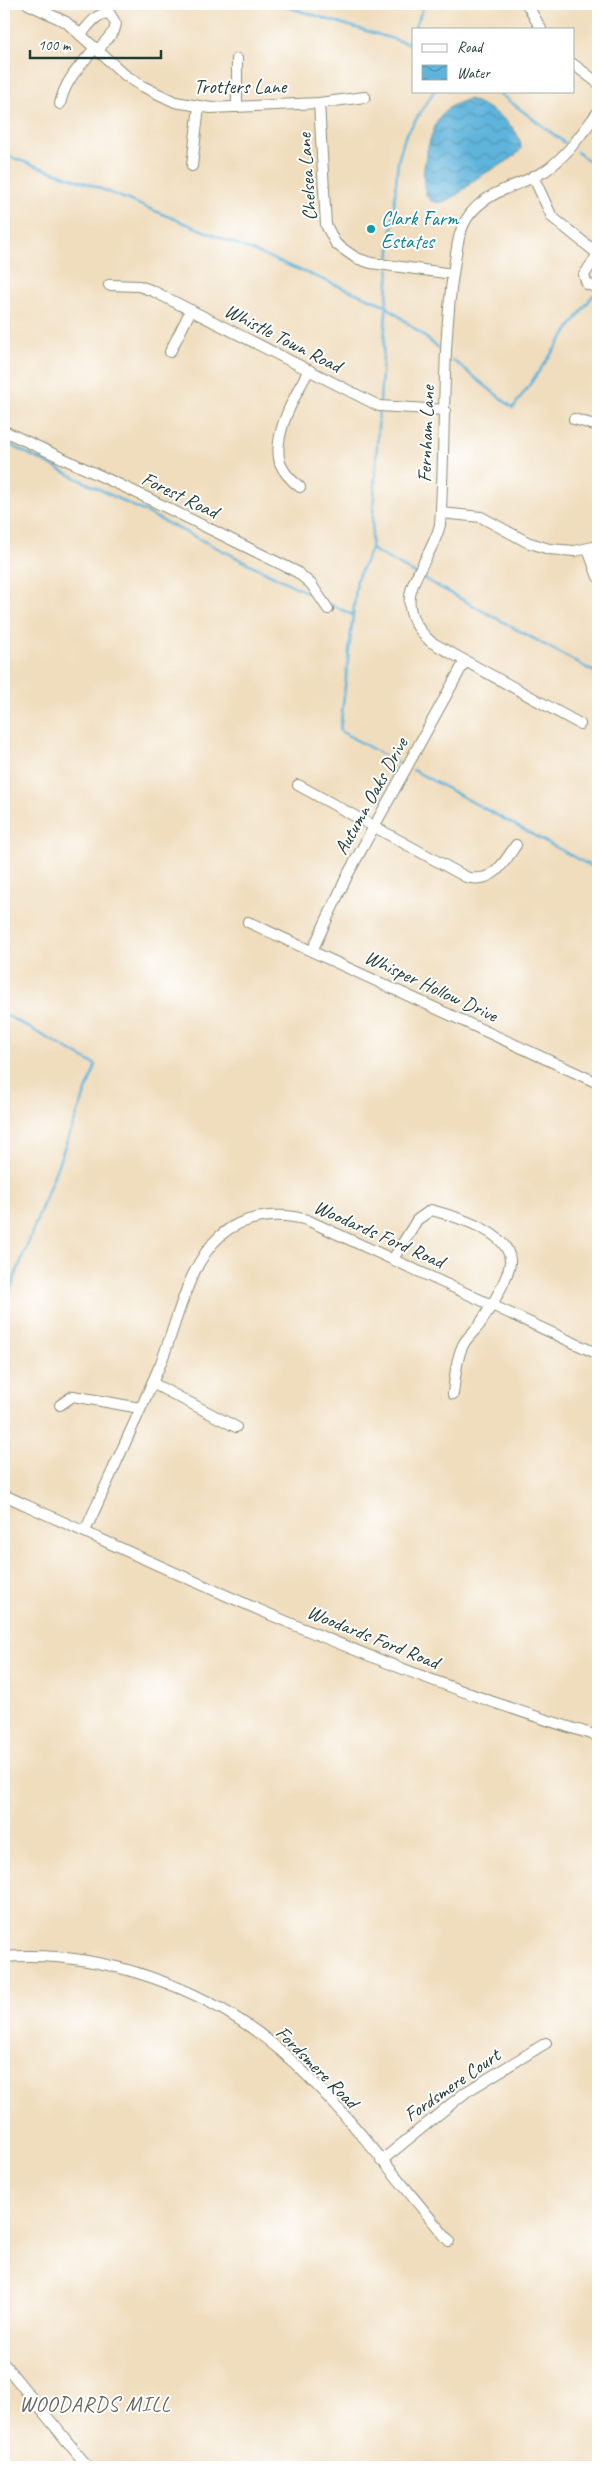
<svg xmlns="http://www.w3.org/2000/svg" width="602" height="2471" font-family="Caveat,sans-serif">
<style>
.water{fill:url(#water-waves);stroke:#3f7888}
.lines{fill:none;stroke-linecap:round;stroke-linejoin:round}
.stream{stroke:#5fb4db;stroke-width:2.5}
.minor-casing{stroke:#888d78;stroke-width:12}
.minor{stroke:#fff;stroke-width:10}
.culture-dot{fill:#0f9aa8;stroke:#fff;stroke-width:2}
.labels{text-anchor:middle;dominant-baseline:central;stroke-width:4;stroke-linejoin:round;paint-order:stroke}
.street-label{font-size:20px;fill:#1f3d34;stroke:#fff}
.culture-label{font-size:20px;fill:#0d838f;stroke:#fff;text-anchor:start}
.neighbourhood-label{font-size:21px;letter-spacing:1px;fill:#65675c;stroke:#fff}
</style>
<defs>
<pattern id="water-waves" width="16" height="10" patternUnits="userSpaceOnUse" patternTransform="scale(1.25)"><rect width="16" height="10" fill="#5fb4db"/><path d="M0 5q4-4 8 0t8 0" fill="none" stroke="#4e94b2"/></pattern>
</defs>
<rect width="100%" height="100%" fill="#fff"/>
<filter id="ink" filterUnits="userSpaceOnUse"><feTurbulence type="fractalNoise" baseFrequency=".02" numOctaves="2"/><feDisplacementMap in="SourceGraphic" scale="10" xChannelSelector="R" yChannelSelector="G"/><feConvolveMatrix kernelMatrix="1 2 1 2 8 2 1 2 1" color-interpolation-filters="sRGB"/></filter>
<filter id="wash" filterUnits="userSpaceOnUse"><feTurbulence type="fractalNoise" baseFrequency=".0096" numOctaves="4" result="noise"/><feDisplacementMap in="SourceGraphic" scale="20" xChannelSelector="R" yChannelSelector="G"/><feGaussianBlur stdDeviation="1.12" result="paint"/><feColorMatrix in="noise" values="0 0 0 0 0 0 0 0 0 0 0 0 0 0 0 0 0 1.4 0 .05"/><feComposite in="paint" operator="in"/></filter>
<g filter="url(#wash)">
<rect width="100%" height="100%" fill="#f0ddbd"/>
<path class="water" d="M468,99C487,105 522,126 521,149C510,163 492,168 477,178C468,185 454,200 442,202C407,208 430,127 442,114C449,106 458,103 468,99Z"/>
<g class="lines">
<g class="stream">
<path d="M277,4L413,45"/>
<path d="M414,29L425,4"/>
<path d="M408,43L413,31"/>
<path d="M496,91L565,143"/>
<path d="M577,152L598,168"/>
<path d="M4,155L89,184L385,305L440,349"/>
<path d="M389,262L398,161L405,137L434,91"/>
<path d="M453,360L513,408L593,295"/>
<path d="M380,402L389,268"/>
<path d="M379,410L371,549L357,579L340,731L400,764"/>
<path d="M4,442L316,597"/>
<path d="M371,549L416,574"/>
<path d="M421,577L598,674"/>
<path d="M330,604L353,615"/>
<path d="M413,770L598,870"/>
<path d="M4,1014L96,1065L4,1306"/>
</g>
</g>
</g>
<g filter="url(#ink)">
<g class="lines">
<defs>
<g id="minor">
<path d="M28,4L66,22L125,75L142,86L175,102L211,108L319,103L365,97"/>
<path d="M527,4L541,29"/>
<path d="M80,35C88,27 98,10 110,14L116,24L114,31L98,50"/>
<path d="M237,59V107"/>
<path d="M573,64L598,83"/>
<path d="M319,103L326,225L336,244L356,258L371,263L453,274"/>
<path d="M60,104C65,80 80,66 95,48"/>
<path d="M192,166L199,106"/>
<path d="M533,176L552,217L598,254"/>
<path d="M598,254L584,275L587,284L598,288"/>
<path d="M109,285L139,286L153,291L379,406L445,410"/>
<path d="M170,352L191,310"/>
<path d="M574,419L598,426"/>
<path d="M4,431L133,491L297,572L311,584L328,609"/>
<path d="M300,487C292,481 284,473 280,463C272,434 296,394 309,370"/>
<path d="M441,513L481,517L527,542L549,549L575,551L598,546"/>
<path d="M588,549L598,577"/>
<path d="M580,724L431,642C383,598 429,569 440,525C446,439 441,352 454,267C457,249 458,229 470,214C490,189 520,186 545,171C567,156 582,133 598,112"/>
<path d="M298,785L466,877C493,884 503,864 516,845"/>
<path d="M248,922L598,1083"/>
<path d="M312,951L348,874L465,661"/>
<path d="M393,1259L417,1220L431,1210C454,1216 511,1232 510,1262C509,1278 489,1310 480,1324C475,1331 467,1337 463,1345C456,1359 455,1378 453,1394"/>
<path d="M152,1383L236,1427"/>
<path d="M60,1405L73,1396L140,1408"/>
<path d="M4,1495C198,1584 393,1675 598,1736"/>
<path d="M85,1531C110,1476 136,1420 160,1365C177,1324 187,1265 221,1235C244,1215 279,1212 307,1220L598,1354"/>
<path d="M4,1957C101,1950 207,1987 281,2051C342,2105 396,2178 449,2241"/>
<path d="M381,2161L466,2092L546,2043"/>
<path d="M4,2364L88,2467"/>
</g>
</defs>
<use href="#minor" class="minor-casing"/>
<use href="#minor" class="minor"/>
</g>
</g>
<circle class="culture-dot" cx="371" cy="229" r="5"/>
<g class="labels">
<g class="street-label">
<text x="240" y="86">Trotters Lane</text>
<text transform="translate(307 177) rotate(-94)">Chelsea Lane</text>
<text transform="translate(283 338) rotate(27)">Whistle Town Road</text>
<text transform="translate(426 434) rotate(-88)">Fernham Lane</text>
<text transform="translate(180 495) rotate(26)">Forest Road</text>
<text transform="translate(371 796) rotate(-61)">Autumn Oaks Drive</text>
<text transform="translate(431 986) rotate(25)">Whisper Hollow Drive</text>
<text transform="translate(379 1234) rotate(24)">Woodards Ford Road</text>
<text transform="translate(373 1637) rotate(22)">Woodards Ford Road</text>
<text transform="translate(317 2067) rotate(45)">Fordsmere Road</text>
<text transform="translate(452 2085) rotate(-35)">Fordsmere Court</text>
</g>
<g class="culture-label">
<text x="381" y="218">Clark Farm<tspan x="381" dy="23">Estates</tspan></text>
</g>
<g class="neighbourhood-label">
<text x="95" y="2404">WOODARDS MILL</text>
</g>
</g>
<rect width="602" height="2471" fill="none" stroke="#fff" stroke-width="20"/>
<rect x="412" y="28" width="162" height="65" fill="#ffffff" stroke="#a5b1ae"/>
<rect x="422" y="44" width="25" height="8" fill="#ffffff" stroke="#a5b1ae"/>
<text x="457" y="52" font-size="15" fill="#1f3d34">Road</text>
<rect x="422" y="65" width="25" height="15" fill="url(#water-waves)" stroke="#a5b1ae"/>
<text x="457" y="78" font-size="15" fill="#1f3d34">Water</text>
<path d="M30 50v8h131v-8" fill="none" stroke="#1f3d34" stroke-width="2.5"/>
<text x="38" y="50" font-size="15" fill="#1f3d34" stroke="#ffffff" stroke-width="4" paint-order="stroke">100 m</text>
</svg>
